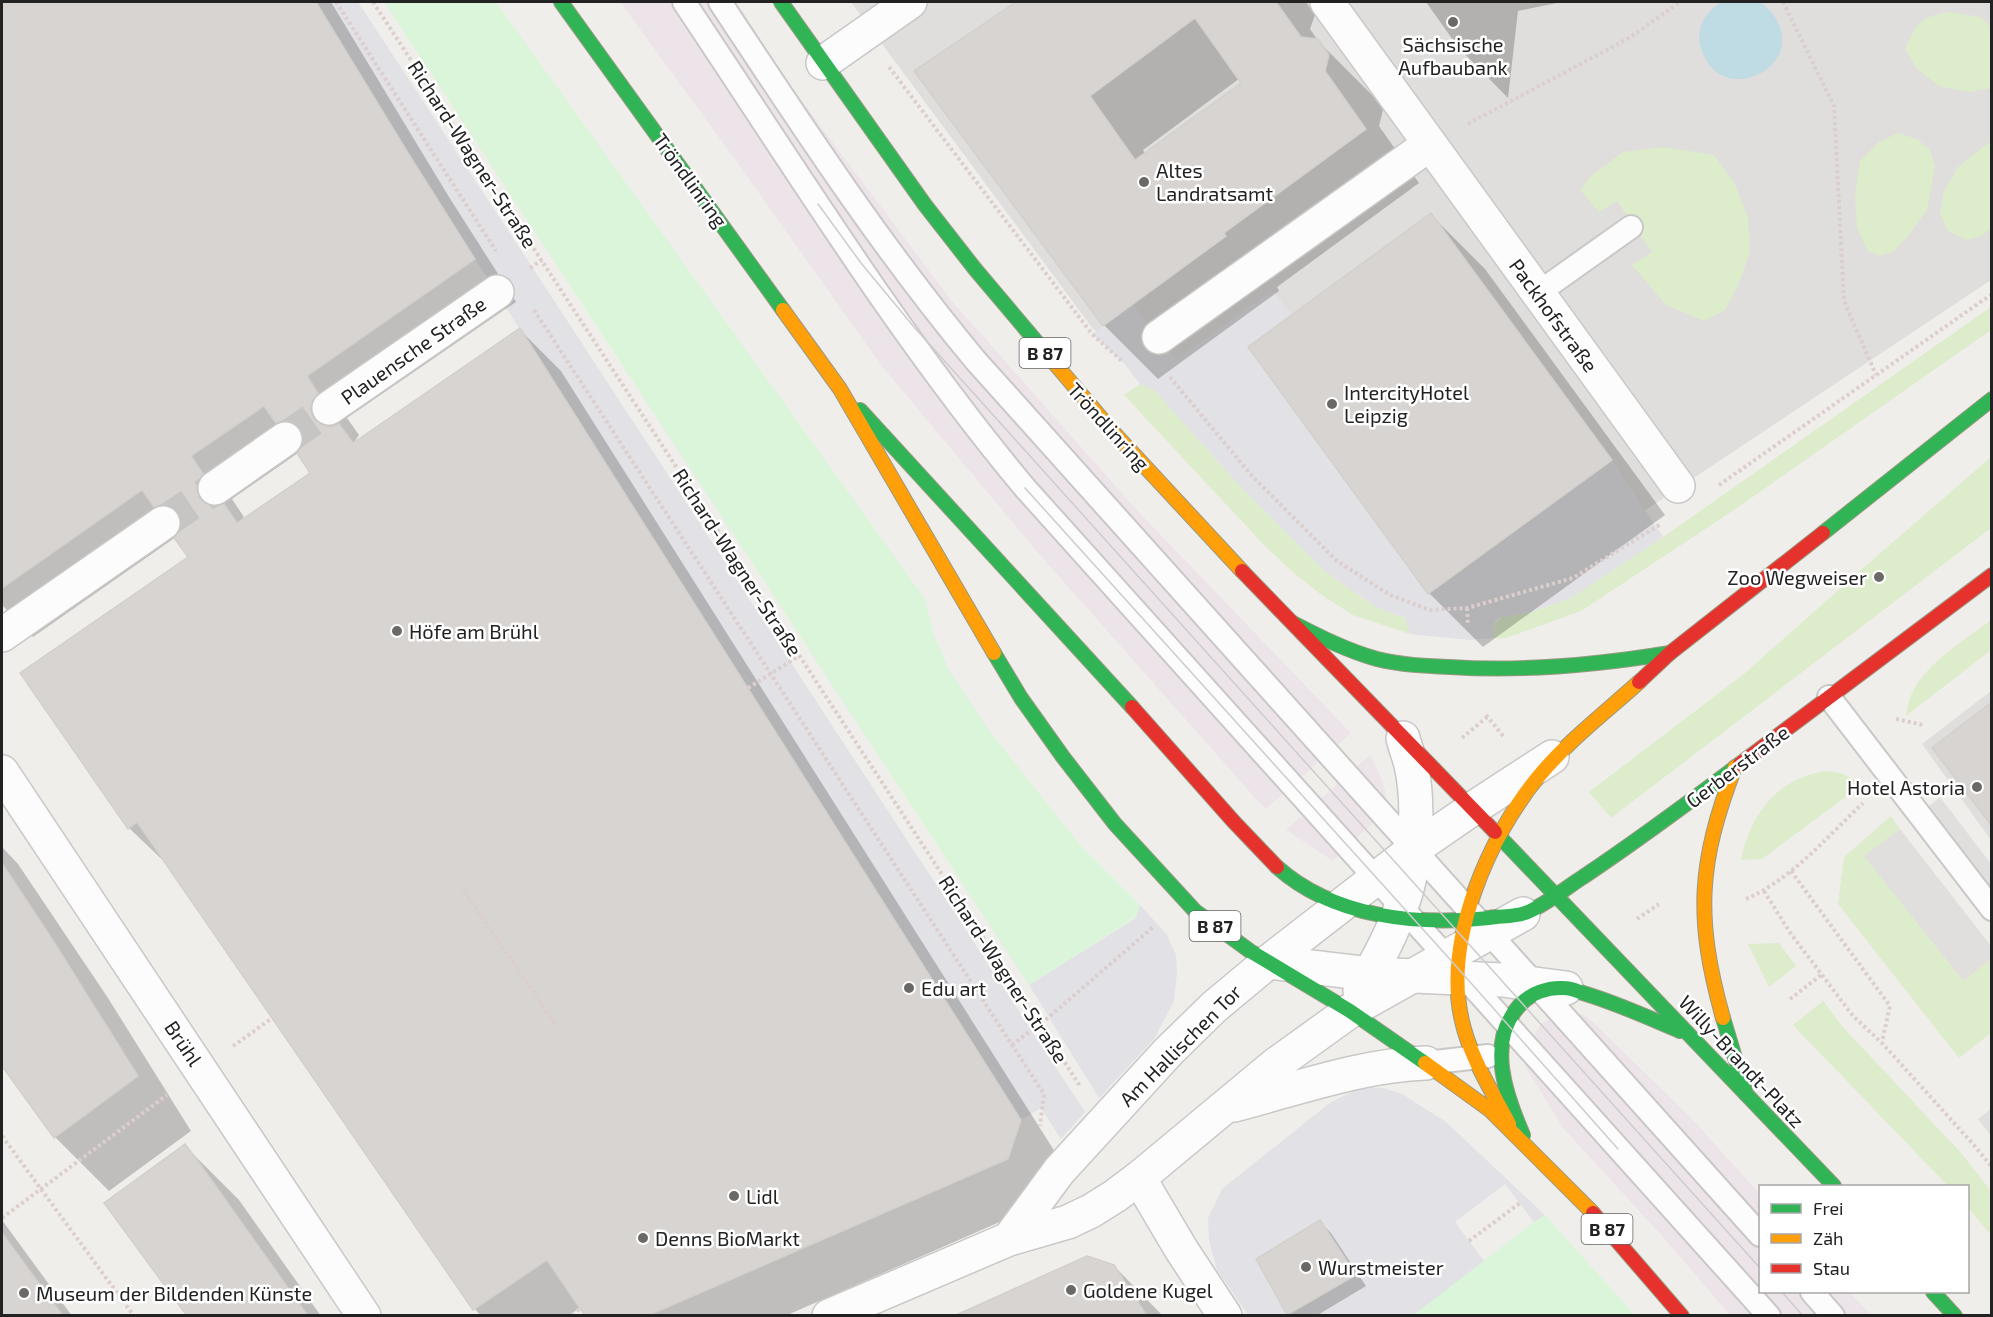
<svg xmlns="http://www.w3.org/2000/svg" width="1993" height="1317" font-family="'Exo 2',sans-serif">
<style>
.residential{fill:#dfdedc}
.industrial{fill:#ede4e9}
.grass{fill:#ddeccb}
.park{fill:#daf5da}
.parking{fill:#e0dfde}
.plaza{fill:#e2e1e5;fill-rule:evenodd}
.water{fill:#bfdbe3}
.shadow{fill:#0003;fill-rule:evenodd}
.building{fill:#d7d4d2;stroke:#d3d0cc;stroke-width:1.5;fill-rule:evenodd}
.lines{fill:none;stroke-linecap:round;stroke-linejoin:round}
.street-tunnel{stroke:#c7c5c3;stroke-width:33;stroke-dasharray:33 16;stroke-linecap:butt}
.lane-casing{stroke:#c9c8c7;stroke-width:26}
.street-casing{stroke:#c9c8c7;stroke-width:36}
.fast-casing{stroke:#999a82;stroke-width:16}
.slow-casing{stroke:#999a82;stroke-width:16}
.jam-casing{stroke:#999a82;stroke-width:16}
.path{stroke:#dccecd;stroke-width:4;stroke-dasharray:3 3;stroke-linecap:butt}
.lane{stroke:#fdfcfc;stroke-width:22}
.street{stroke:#fdfcfc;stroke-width:33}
.fast{stroke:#30b455;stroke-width:14}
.slow{stroke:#ff9f0a;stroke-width:14}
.jam{stroke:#e5322d;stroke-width:14}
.tram{stroke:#ccc;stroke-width:1.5}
.poi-dot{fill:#6a6968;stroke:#fff;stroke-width:2}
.labels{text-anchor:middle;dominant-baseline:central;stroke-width:5;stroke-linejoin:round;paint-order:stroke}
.shield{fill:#fff;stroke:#646464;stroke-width:1.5}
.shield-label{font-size:18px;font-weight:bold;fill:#222}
.poi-label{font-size:20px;fill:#222;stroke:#fff;text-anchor:start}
.street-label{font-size:20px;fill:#222;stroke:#fff}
</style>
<rect width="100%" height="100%" fill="#f0eeeb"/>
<g class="residential">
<path d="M851,2H1991V280L1635,517L1427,602L1180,376L1093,329Z"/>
<path d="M1991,691V840L1922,744Z"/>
</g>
<g class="industrial">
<path d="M620,2H735L792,88L951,300L1135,508L1351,733L1266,809L1257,800L1039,554L881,365L729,151Z"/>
<path d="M1370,755L1381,777L1385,790L1386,810L1333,861L1286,830Z"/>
<path d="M1560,1012L1584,1015L1593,1022L1692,1119L1760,1194V1292H1849L1871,1315H1730L1662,1236L1563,1128L1525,1066L1528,1045L1541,1024Z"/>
</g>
<g class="grass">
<path d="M1951,12L1980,17L1991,27V88L1969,92L1939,86L1918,70L1905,49C1917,21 1922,16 1951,12Z"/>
<path d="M1898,133L1917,139L1930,150L1935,166L1927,210L1908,236L1894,251L1881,256L1868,251L1857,228L1855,194L1860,161L1879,142Z"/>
<path d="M1991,141V229L1979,237L1966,240L1948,231L1940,214L1944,192L1958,167Z"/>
<path d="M1664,147L1714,155L1734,182L1748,217L1750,252L1739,283L1725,310L1704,321L1666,305L1632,265L1652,252L1617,201L1599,212L1580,190L1591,176L1623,152Z"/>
<path d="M1991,307V330L1737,508L1581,611L1506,638H1493L1494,624L1502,617L1528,613L1571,598L1663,537Z"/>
<path d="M1140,384L1154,390L1163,400L1239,485L1327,573L1376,607L1405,618L1410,634L1353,615L1323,596L1295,574L1265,546L1124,395Z"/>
<path d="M1991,457V528L1611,818L1589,792L1745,673L1854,576Z"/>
<path d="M1991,620V650L1906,716C1907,708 1909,700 1912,693C1928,661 1964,641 1991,620Z"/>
<path d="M1827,771L1841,773L1863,784L1762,859L1741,860C1750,814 1778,777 1827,771Z"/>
<path d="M1891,816L1900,829L1865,857L1963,981L1991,959V1033L1959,1058L1838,904L1844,857Z"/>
<path d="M1779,943L1796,966L1769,987L1748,944Z"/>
<path d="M1823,1001L1841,1025L1961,1153L1991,1191V1235L1968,1208V1186H1948L1793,1025Z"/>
</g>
<g class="park">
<path d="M384,2H496L925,599L934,635L948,668L988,729L1081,846L1140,905L1136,917L1029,985Z"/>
<path d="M1545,1215L1635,1315L1412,1316L1534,1222Z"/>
</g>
<g class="parking">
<path d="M1940,797L1991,864V889L1929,806Z"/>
<path d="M1900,829L1991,946V959L1963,981L1864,856Z"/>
<path d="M1991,1109V1136L1978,1119Z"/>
</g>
<g class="plaza">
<path d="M316,2H358L532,267L1085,1112L1061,1139L1041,1108L1021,1120L408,153Z"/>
<path d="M1272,290L1292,315L1248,347L1428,594L1612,460L1663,537L1571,598L1528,613L1502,617L1497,619L1494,624L1493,638L1469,640L1410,634L1405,618L1376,607L1327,573L1239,485L1163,400L1154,390L1140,384L1124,363L1092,334L1133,304L1176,360Z"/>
<path d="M1140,905L1167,935L1176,955L1177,973L1174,1001L1154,1039L1099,1098L1029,985L1136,918Z"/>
<path d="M1369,1087L1383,1088L1402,1094L1446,1122L1545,1215L1534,1222L1505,1184L1455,1222L1484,1261L1412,1316L1248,1315L1217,1270L1209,1240L1208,1218L1222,1189L1331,1102L1352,1092ZM1320,1220L1356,1274L1287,1315L1256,1259Z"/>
</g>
<path class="water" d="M1722,2H1761C1828,59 1717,119 1700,44C1696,25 1708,10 1722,2Z"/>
<g class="shadow">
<path d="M2,2H331L449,197L516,302L347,418L359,435L355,441L357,443L520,330L561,371L1062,1163L1050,1200L785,1316H588L581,1307L568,1316H481L475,1309L172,869L129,828L22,674L190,558L176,537L33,637L2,605ZM298,453L312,473L239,523L244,517L232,499Z"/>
<path d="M1018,2H1306L1315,15L1310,29L1319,42L1372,95L1383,110L1379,126L1419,183L1277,287L1279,291L1158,379L1104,325L916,72ZM1240,78L1244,83L1146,155L1143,150Z"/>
<path d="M1426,2H1562L1518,11L1508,98L1458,47Z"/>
<path d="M1431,215L1485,269L1665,515L1483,647L1429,593L1250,347Z"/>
<path d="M2,847L18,864L108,998L191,1131L109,1191L55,1137L2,1064Z"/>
<path d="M185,1146L239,1200L321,1316H189Z"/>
<path d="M2,1220L72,1316H2Z"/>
<path d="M1320,1222L1331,1233L1366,1286L1316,1316H1290L1288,1314Z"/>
<path d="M1114,1266L1163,1316H955Z"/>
</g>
<g class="building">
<path d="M2,2H316L408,153L475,259L307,376L318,393L312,401L310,409L313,418L322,425L331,427L339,424L353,443L520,328L1021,1120L1008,1159L647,1316H585L547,1260L473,1310L137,822L128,829L20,673L188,557L174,538L180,530L182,522L179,513L170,506L162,504L154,507L142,490L2,588ZM264,406L276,423L284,420L292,422L301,429L304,438L302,446L297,453L310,473L237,523L224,504L216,507L208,505L199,498L196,489L198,481L203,474L191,456Z"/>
<path d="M1016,2H1276L1301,37L1318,39L1329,55L1325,71L1366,129L1224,233L1226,236L1103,326L914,71ZM1195,18L1241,83L1135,160L1090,96Z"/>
<path d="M1431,213L1612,460L1428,594L1248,347Z"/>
<path d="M1992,702V826L1932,748Z"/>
<path d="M2,863L54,942L138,1076L54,1138L2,1066Z"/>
<path d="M185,1144L200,1164L308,1316H187L104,1203Z"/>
<path d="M1320,1220L1356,1275L1287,1315L1256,1259Z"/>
<path d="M2,1233L63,1316H2Z"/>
<path d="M1087,1256L1114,1265L1147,1316H954Z"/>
</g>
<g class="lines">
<g class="street-tunnel">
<path d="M285,439L329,408"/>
<path d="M163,523L215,488"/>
</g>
<defs>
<g id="lane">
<path d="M684,2C794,166 898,336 1025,488L1769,1316"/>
<path d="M720,2C802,126 881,247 976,361L1760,1235"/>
<path d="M1538,293L1631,227"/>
<path d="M1829,697L1992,909"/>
<path d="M1426,1063L1488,1056"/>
<path d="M1812,1292L1833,1316"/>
</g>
<g id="street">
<path d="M1327,2L1678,486"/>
<path d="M823,63L910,2"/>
<path d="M1159,337L1430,144"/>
<path d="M329,408L497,292"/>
<path d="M215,488L285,439"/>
<path d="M2,635L163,523"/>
<path d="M2,772L364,1316"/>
<path d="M1268,962L1370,974L1502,980L1566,988"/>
<path d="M1360,991C1375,964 1391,937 1401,907C1416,870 1420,804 1411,765C1409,756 1405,747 1403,738"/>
<path d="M1234,1105C1296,1089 1361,1065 1426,1063"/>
<path d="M1139,1178L1181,1249L1225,1316"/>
<path d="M1009,1239L1059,1171L1168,1052L1214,1007L1268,962L1414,849L1472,809L1552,757"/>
<path d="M829,1316L1009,1239L1068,1222L1091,1211L1115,1196L1139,1178L1275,1065L1350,1011L1523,914"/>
</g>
<g id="fast">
<path d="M561,2L783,310"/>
<path d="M781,2L925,205L975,269L1040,346"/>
<path d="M860,410L1132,707"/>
<path d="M1823,533L1992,399"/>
<path d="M1293,623C1320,637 1348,651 1377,659C1401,665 1426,666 1450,667C1524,672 1597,665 1670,653"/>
<path d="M994,653L1021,698L1063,757L1115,824L1195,911L1250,951L1350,1011L1425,1063"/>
<path d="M1495,832L1834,1186"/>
<path d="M1277,867C1333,917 1417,926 1489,918C1500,916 1514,917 1525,913C1543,907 1567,887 1583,877C1637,841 1688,803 1740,764"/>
<path d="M1723,1018L1746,1094"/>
<path d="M1523,1135C1506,1096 1486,1042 1519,1006C1530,993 1548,987 1564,988C1572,988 1579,992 1586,994C1619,1004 1649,1018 1680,1031"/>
<path d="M1933,1292L1955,1316"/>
</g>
<g id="slow">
<path d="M783,310L840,389L994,653"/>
<path d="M1040,346L1113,432L1242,571"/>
<path d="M1723,1018C1695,918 1698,863 1735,767"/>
<path d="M1425,1063L1490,1110L1593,1213"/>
<path d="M1509,1124C1492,1091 1470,1057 1462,1021C1443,941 1489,836 1539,776C1568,741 1606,712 1639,682"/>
</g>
<g id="jam">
<path d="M1242,571L1495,832"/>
<path d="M1639,682L1670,653L1823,533"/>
<path d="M1132,707L1234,822L1277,867"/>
<path d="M1740,764L1992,575"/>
<path d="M1593,1213L1682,1316"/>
</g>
</defs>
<use href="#lane" class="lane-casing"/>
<use href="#street" class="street-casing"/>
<use href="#fast" class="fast-casing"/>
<use href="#slow" class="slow-casing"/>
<use href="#jam" class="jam-casing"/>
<g class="path">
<path d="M336,2L496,251"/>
<path d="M373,2L1080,1086"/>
<path d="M1783,2L1834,106L1844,301L1876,375"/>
<path d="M889,67L1092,334L1122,361"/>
<path d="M1468,124L1629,38L1680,2"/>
<path d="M530,268L542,260"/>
<path d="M534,310L1044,1094L1040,1126"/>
<path d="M1170,377L1252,476L1337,561L1390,595L1430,610L1467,608L1573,578L1661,524"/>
<path d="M1719,485L1992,294"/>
<path d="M1467,608L1468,626"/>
<path d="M748,688L799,656"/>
<path d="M1486,715L1504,737"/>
<path d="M1896,719L1923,725"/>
<path d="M1462,738L1487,717"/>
<path d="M1791,871L1890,1006L1882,1042"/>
<path d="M461,887L556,1025"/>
<path d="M1764,891L1791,934L1853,1016L1882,1043L1973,1144L1992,1167"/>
<path d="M1746,899C1792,879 1827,837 1863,803"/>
<path d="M1637,919L1659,904"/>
<path d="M1790,999L1821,975"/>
<path d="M1012,1045L1049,1017L1153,927"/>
<path d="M233,1046L272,1018"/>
<path d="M2,1136L134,1316"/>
<path d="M2,1218L167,1095"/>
<path d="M1469,1241L1520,1203"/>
<path d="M573,1316L580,1308"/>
</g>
<use href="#lane" class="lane"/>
<use href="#street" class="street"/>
<use href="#fast" class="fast"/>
<use href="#slow" class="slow"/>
<use href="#jam" class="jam"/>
<g class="tram">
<path d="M818,204L861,263L914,327L1760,1268"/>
<path d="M1025,488L1447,956L1618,1149"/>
<path d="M1782,1292L1803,1316"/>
</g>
</g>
<g class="poi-dot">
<circle cx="1453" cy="22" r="6"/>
<circle cx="1144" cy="182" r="6"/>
<circle cx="1332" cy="404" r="6"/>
<circle cx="1879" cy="577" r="6"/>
<circle cx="397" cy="631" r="6"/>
<circle cx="1977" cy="787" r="6"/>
<circle cx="909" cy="988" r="6"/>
<circle cx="734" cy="1196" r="6"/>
<circle cx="643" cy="1238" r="6"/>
<circle cx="1306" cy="1267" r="6"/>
<circle cx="1071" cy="1290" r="6"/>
<circle cx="24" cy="1293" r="6"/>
</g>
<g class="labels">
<g class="shield">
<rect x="1019.5" y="338" width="51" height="30" rx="4.5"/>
<rect x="1189.5" y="911" width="51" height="30" rx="4.5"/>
<rect x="1581.5" y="1214" width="51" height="30" rx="4.5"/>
</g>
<g class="shield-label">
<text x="1045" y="353">B 87</text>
<text x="1215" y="926">B 87</text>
<text x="1607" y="1229">B 87</text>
</g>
<g class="poi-label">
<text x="1453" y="44" text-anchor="middle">Sächsische<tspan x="1453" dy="23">Aufbaubank</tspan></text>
<text x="1156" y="170">Altes<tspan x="1156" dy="23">Landratsamt</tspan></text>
<text x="1344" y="392">IntercityHotel<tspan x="1344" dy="23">Leipzig</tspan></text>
<text x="1867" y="577" text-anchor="end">Zoo Wegweiser</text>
<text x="409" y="631">Höfe am Brühl</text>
<text x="1965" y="787" text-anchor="end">Hotel Astoria</text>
<text x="921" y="988">Edu art</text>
<text x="746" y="1196">Lidl</text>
<text x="655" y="1238">Denns BioMarkt</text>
<text x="1318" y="1267">Wurstmeister</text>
<text x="1083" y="1290">Goldene Kugel</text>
<text x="36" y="1293">Museum der Bildenden Künste</text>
</g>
<g class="street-label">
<text transform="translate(473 154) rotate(57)">Richard-Wagner-Straße</text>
<text transform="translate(691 180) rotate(54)">Tröndlinring</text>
<text transform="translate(1554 315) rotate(54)">Packhofstraße</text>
<text transform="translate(413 350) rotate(-35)">Plauensche Straße</text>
<text transform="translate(1109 426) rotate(48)">Tröndlinring</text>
<text transform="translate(738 562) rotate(57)">Richard-Wagner-Straße</text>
<text transform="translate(1737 766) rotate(-37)">Gerberstraße</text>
<text transform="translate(1004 969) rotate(57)">Richard-Wagner-Straße</text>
<text transform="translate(184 1043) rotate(56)">Brühl</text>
<text transform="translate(1180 1045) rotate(-45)">Am Hallischen Tor</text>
<text transform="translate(1742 1061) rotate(47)">Willy-Brandt-Platz</text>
</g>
</g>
<rect width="1993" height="1317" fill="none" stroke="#222222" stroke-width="6"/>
<rect x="1759" y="1185" width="210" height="108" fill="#ffffff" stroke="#a7a7a7" stroke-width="1.5"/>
<rect x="1771" y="1204" width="30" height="9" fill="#30b455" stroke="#a7a7a7" stroke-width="1.5"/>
<text x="1813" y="1215" font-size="18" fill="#222222">Frei</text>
<rect x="1771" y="1234" width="30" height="9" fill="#ff9f0a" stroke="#a7a7a7" stroke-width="1.5"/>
<text x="1813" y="1245" font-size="18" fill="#222222">Zäh</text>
<rect x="1771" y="1264" width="30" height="9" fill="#e5322d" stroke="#a7a7a7" stroke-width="1.5"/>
<text x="1813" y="1275" font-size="18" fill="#222222">Stau</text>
</svg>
